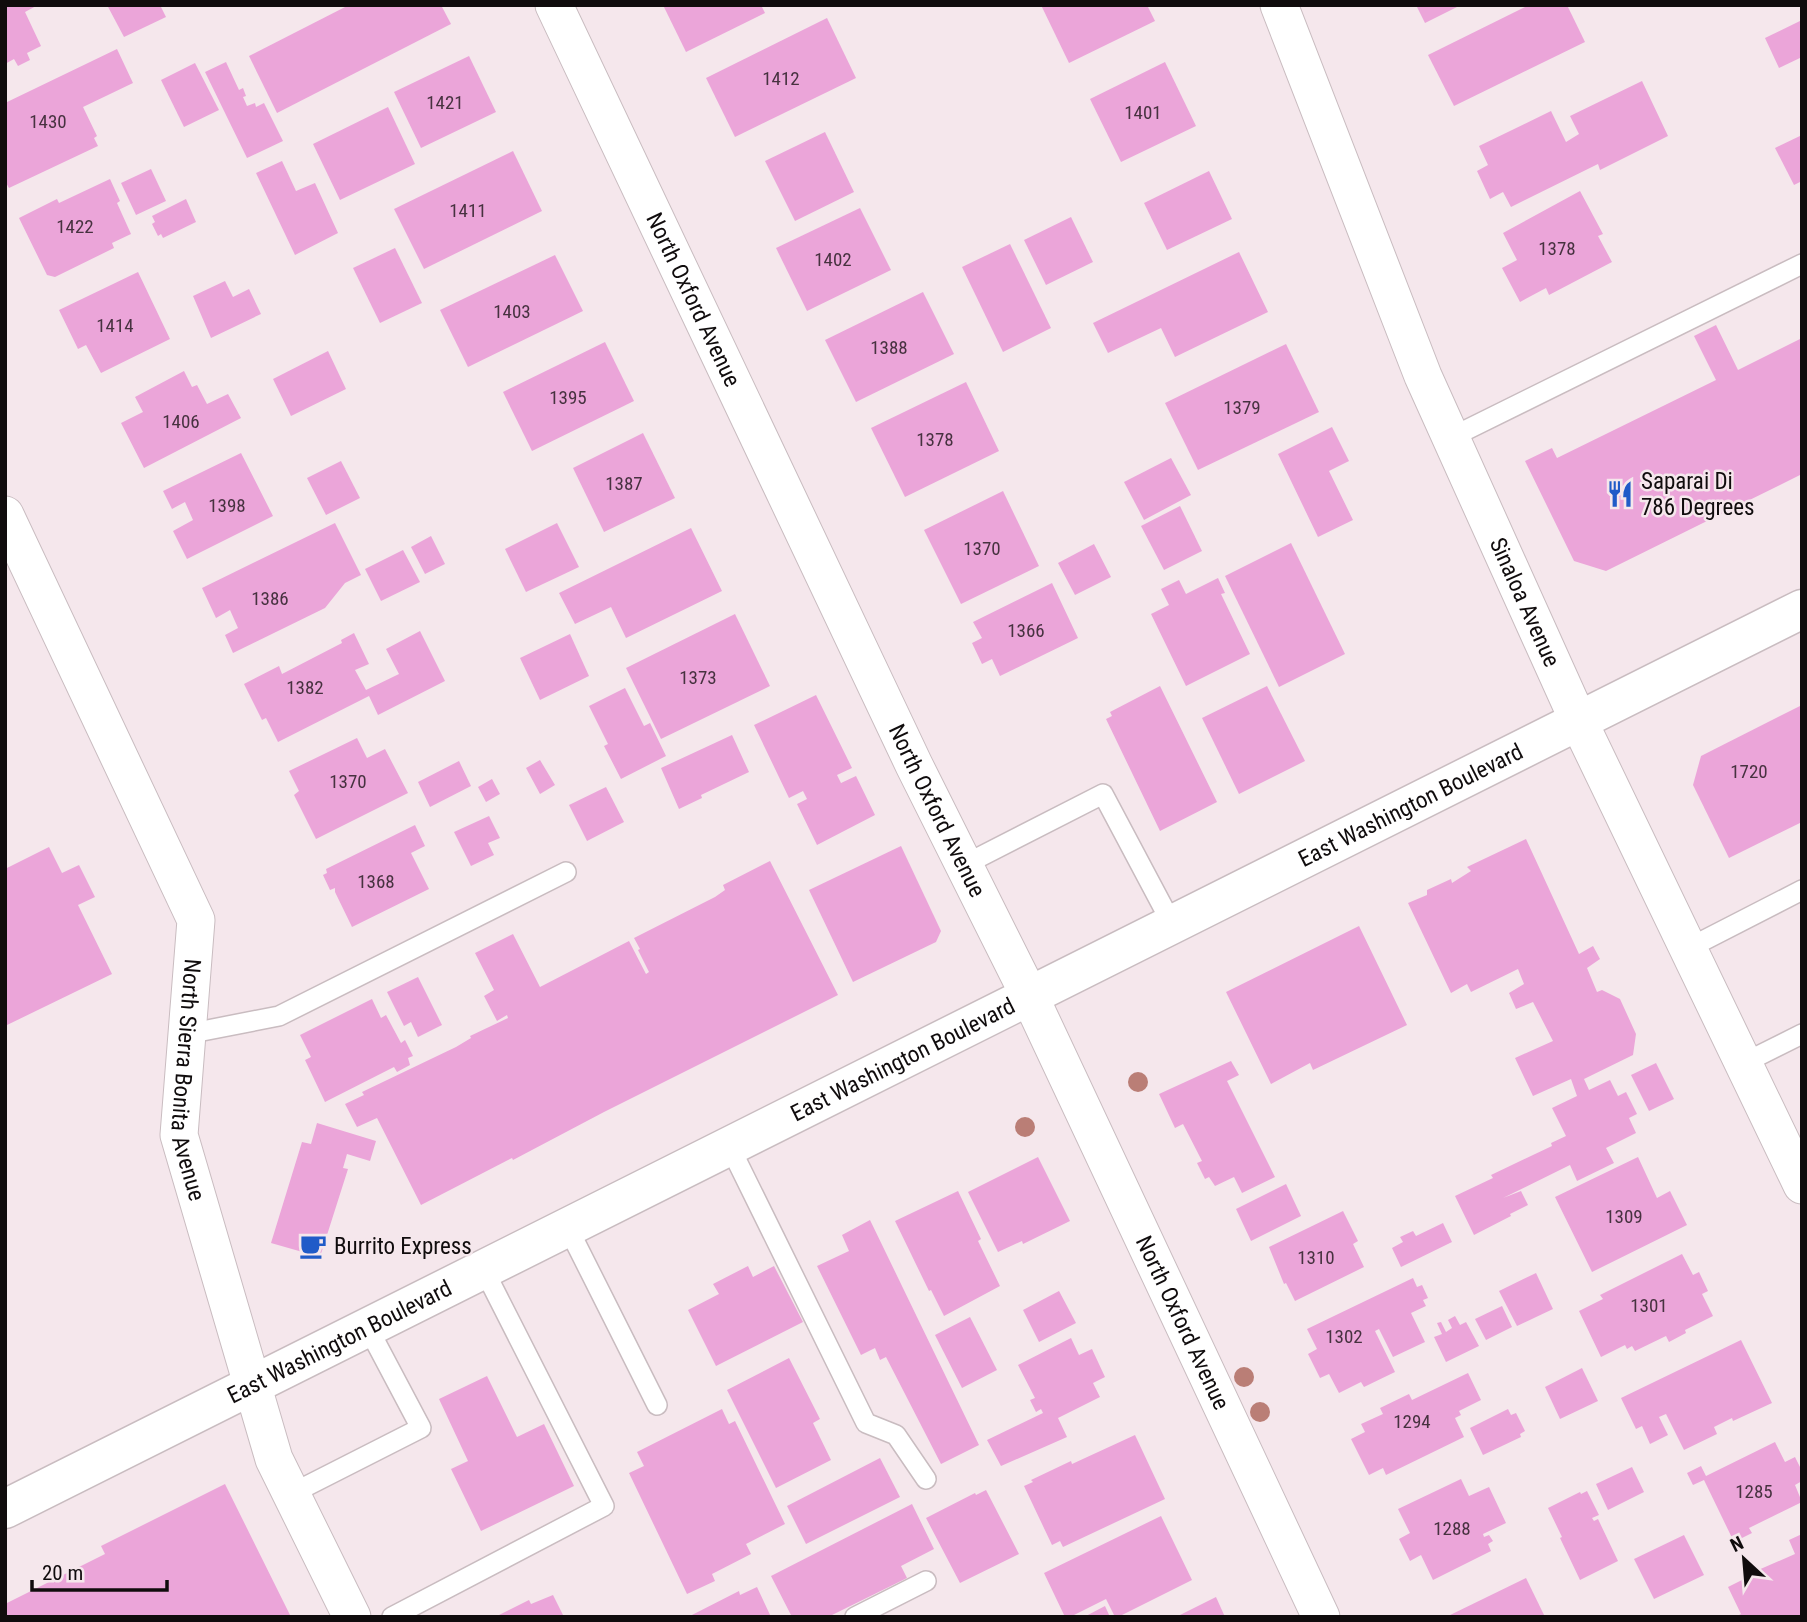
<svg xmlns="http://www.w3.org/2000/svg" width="1807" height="1622" font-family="'Roboto Condensed',sans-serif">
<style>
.building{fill:#eba5d9}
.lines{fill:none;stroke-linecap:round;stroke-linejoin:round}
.lane-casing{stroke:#c9bcc0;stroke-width:22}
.street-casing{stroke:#c9bcc0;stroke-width:39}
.secondary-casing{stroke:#c9bcc0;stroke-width:41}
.lane{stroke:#fff;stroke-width:19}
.street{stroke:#fff;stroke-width:37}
.secondary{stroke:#fff;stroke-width:38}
.tree{fill:#ba7e76}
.labels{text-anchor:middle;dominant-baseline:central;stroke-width:5;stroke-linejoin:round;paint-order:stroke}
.number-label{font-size:19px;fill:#473240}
.street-label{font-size:23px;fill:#100c0d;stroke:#f5e7ec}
.poi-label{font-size:23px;fill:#100c0d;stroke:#f5e7ec;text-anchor:start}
</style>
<rect width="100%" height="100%" fill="#f5e7ec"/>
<g class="building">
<path d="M5,5H38L25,12L41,46L27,53L30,60L18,66L14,59L5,64Z"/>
<path d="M107,5H160L166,17L124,37Z"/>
<path d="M349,5H441L451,24L277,113L249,56Z"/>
<path d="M663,5H761L765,13L686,52Z"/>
<path d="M1041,5H1147L1155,21L1069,63Z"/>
<path d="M1416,5H1461L1425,23Z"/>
<path d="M1529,5H1567L1585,42L1454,106L1428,55Z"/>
<path d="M827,18L856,78L735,137L706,78Z"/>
<path d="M1802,20V57L1779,68L1765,38Z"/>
<path d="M117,49L133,83L83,107L97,136L94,138L98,146L9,188L5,181V103Z"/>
<path d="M469,56L496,112L421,148L394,92Z"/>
<path d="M226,62L239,90L243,88L246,96L243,97L247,106L255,103L256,107L264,103L283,141L247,158L205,72Z"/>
<path d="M1165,62L1196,126L1121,162L1090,99Z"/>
<path d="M195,63L219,110L184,127L161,80Z"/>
<path d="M1642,81L1668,136L1600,170L1598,164L1511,207L1503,192L1490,199L1477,171L1488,165L1479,146L1551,111L1566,142L1579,134L1570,116Z"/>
<path d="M388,107L415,164L340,200L313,144Z"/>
<path d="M825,132L854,192L795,221L765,161Z"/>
<path d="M1802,135V181L1794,185L1775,148Z"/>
<path d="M513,151L542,211L424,269L394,209Z"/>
<path d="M282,161L296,191L315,183L338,233L295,255L256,173Z"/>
<path d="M151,169L166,201L136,215L121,183Z"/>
<path d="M1209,171L1232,219L1167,250L1144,203Z"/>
<path d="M110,179L120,201L117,203L131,234L112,243L114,248L55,277L47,275L19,218L57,199L59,203Z"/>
<path d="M1580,191L1603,234L1598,236L1612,262L1549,295L1546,288L1520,302L1502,268L1517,260L1503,233Z"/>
<path d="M186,199L196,222L163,238L161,234L158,236L152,224L155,222L152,216Z"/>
<path d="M860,208L891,270L807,311L776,248Z"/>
<path d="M1071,217L1093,262L1046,285L1024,240Z"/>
<path d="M1010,244L1051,328L1003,352L962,267Z"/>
<path d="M395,248L422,303L380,323L353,268Z"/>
<path d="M1239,252L1268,312L1175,357L1161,328L1108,353L1093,323Z"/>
<path d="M555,255L583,311L468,367L440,310Z"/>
<path d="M138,272L170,339L101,373L86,345L78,349L59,310Z"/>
<path d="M225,281L233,297L249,289L261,314L211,338L193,296Z"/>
<path d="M923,292L954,354L856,402L825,340Z"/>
<path d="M1716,325L1738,370L1802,338V474L1606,571L1574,561L1525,461L1552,448L1557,458L1716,380L1694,336Z"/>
<path d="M605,342L634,401L532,451L503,392Z"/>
<path d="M1286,344L1319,412L1198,470L1165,403Z"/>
<path d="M328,351L346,389L291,416L273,379Z"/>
<path d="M184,371L192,387L197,385L207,404L228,394L241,418L144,468L121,423L143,412L135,397Z"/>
<path d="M966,382L999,451L905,497L871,428Z"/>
<path d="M1332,427L1349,461L1329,471L1353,520L1318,537L1278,454Z"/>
<path d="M643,433L675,498L604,532L573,468Z"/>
<path d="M241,453L273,516L187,559L173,531L193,520L185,502L172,509L163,491Z"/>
<path d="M1171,458L1191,495L1144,520L1124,482Z"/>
<path d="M341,461L360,498L326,515L307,478Z"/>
<path d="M1003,491L1039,566L961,604L924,530Z"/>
<path d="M1180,506L1202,551L1164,570L1141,526Z"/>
<path d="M335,523L361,575L345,583L325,608L233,653L225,635L238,628L230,610L216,618L202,588Z"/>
<path d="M557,523L579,567L526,592L505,549Z"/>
<path d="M691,528L722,591L626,638L611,607L575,624L559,593Z"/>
<path d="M431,536L445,564L425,574L411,547Z"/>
<path d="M1291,543L1345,654L1279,687L1225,576Z"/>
<path d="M1094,544L1111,577L1075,595L1058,563Z"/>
<path d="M403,550L420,582L381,601L365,569Z"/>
<path d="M1218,578L1225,593L1221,594L1250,654L1186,686L1151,614L1169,605L1161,589L1179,580L1186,594Z"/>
<path d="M1052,583L1078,638L1000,676L992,659L982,664L972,643L982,638L973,622Z"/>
<path d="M735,614L770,686L661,739L626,668Z"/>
<path d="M420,631L445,681L378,715L369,696L278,742L266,718L262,720L244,684L279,666L282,674L342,643L341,640L354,633L369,664L355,670L366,690L399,674L386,649Z"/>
<path d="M570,634L589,676L540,700L520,658Z"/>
<path d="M1160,686L1217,802L1160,831L1106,719L1112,716L1110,712Z"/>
<path d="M1267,686L1305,761L1239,794L1202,718Z"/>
<path d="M625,688L644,726L650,723L666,756L621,779L604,746L608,744L589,706Z"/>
<path d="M816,695L852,768L837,775L841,783L856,776L875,815L817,845L797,804L807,799L803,791L789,798L754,725Z"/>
<path d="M1802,705V822L1729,858L1693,785L1701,756Z"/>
<path d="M732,735L749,772L701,795L702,798L679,809L661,768Z"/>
<path d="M357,738L367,758L385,749L408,793L316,839L294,795L299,791L289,771Z"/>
<path d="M540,760L555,785L540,794L526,768Z"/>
<path d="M459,761L471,786L430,807L418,782Z"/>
<path d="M492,779L500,794L486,802L478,787Z"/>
<path d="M606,787L624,822L587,841L569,805Z"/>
<path d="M489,816L500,838L488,843L494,855L471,866L454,832Z"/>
<path d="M415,825L425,846L411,853L429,889L352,927L335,892V888L330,890L323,875L327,873L326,869Z"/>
<path d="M1526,839L1579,954L1593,946L1600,959L1587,968L1597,992L1602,990L1620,999L1636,1034L1633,1055L1584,1079L1589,1090L1610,1080L1618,1096L1626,1092L1637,1114L1629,1118L1636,1133L1606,1148L1614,1163L1577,1181L1570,1165L1503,1198L1521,1191L1528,1205L1510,1214L1511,1216L1474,1235L1455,1196L1493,1178L1491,1175L1552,1146L1551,1143L1566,1136L1552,1108L1577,1096L1571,1079L1533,1096L1515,1058L1553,1041L1533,1002L1516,1009L1509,993L1524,984L1518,969L1471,992L1467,984L1451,993L1408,903L1427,895V890L1451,879L1452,883L1471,871L1467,867Z"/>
<path d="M901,846L941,931L936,942L853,982L809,890Z"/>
<path d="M49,847L62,873L79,865L95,897L78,905L112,974L5,1026V869Z"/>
<path d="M770,861L838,995L604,1112L513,1160L512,1158L421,1205L377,1118L357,1127L345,1104L364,1095L362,1092L456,1047L471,1038L470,1036L508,1018L507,1015L497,1021L484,996L494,990L475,953L513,934L540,987L629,941L646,974L649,972L638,950L640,949L634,938L715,897L725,890L723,885Z"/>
<path d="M1359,926L1407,1025L1313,1070L1310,1063L1271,1084L1226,992Z"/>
<path d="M418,977L442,1025L418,1037L411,1022L404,1026L387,992Z"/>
<path d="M372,999L381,1018L386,1015L401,1043L405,1040L413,1056L408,1058L410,1065L397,1072L394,1067L325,1102L305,1060L311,1057L300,1035Z"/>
<path d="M1231,1061L1239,1075L1227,1081L1275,1177L1242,1193L1234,1177L1215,1186L1209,1177L1205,1179L1197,1163L1202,1161L1183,1124L1175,1128L1159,1094Z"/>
<path d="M1656,1063L1674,1099L1649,1111L1631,1075Z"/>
<path d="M317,1123L376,1141L370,1161L347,1154L343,1168L348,1169L320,1257L271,1243L302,1142L311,1144Z"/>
<path d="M1038,1157L1070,1221L1023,1244L1022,1241L998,1252L968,1192Z"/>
<path d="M1638,1157L1657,1198L1670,1191L1687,1225L1592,1272L1555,1197Z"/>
<path d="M1286,1184L1301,1216L1251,1241L1236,1209Z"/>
<path d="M958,1191L981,1239L978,1241L1000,1286L944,1316L931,1290L929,1291L895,1221Z"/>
<path d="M1343,1211L1358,1241L1353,1244L1364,1267L1295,1301L1286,1283L1284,1284L1269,1247Z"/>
<path d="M870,1220L979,1445L941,1464L886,1357L880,1360L875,1348L861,1355L817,1266L849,1251L842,1235Z"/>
<path d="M1443,1223L1452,1242L1401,1267L1392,1248L1403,1242L1400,1237L1413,1231L1416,1236Z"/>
<path d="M1682,1254L1693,1275L1699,1272L1708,1291L1702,1294L1713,1316L1685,1330L1686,1333L1669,1342L1666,1336L1635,1351L1632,1346L1627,1349L1625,1345L1601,1357L1579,1311L1603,1299L1600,1295Z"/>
<path d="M748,1266L753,1277L774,1266L803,1322L716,1366L688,1310L719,1294L713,1284Z"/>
<path d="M1536,1273L1553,1309L1517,1326L1499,1291Z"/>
<path d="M1413,1278L1417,1287L1422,1285L1428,1298L1423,1300L1426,1306L1411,1313L1425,1342L1393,1357L1379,1329L1375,1331L1395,1372L1364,1387L1361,1382L1339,1393L1329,1374L1320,1378L1308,1354L1317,1349L1307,1329Z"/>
<path d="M1059,1291L1076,1323L1039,1342L1023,1310Z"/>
<path d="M1502,1306L1512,1327L1486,1340L1475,1319Z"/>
<path d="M1455,1316L1460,1325L1466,1322L1479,1346L1446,1362L1434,1337L1442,1334L1437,1323L1441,1322L1446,1332L1452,1328L1448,1320Z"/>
<path d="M970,1317L997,1370L962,1388L935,1335Z"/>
<path d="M1071,1338L1079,1355L1092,1349L1105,1377L1093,1383L1100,1397L1058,1418L1067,1437L1001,1466L987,1440L1043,1413L1041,1409L1036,1412L1030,1400L1035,1398L1018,1365Z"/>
<path d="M1741,1340L1772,1403L1733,1421L1732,1418L1714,1427L1717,1434L1684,1450L1666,1414L1659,1417L1668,1435L1650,1444L1642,1426L1636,1429L1621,1398Z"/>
<path d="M789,1358L820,1419L813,1423L831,1460L776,1488L727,1390Z"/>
<path d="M1582,1368L1598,1401L1560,1419L1545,1387Z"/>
<path d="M1468,1373L1481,1400L1459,1411L1461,1415L1455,1418L1464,1437L1386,1475L1383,1468L1369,1475L1351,1439L1365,1432L1361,1424L1383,1414L1380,1408L1409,1394L1412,1400Z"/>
<path d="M487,1376L517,1437L544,1424L574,1486L481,1531L451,1469L468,1461L439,1399Z"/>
<path d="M722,1409L729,1424L735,1421L785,1524L746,1544L751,1554L712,1574L715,1581L687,1594L629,1473L644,1466L637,1452Z"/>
<path d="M1508,1409L1511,1415L1516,1413L1525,1431L1520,1434L1521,1437L1483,1455L1470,1428Z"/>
<path d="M1135,1435L1165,1499L1063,1547L1060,1541L1052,1545L1024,1486L1033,1482L1031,1480L1071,1461L1072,1464Z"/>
<path d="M1775,1442L1785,1462L1795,1457L1802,1471V1481L1795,1485L1802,1502L1749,1528L1752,1533L1734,1542L1704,1480L1693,1485L1687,1473L1701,1466L1706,1476Z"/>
<path d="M880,1458L900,1497L806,1544L787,1506Z"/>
<path d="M1632,1467L1644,1492L1608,1510L1596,1484Z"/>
<path d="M1461,1479L1469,1496L1489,1487L1506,1523L1483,1534L1484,1537L1489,1535L1493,1541L1488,1544L1491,1551L1433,1580L1421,1555L1410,1561L1399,1539L1410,1533L1398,1509Z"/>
<path d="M225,1484L291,1617H5V1604L105,1554L101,1546Z"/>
<path d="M986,1490L1019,1554L960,1583L926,1518L975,1493L976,1495Z"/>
<path d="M1587,1491L1599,1515L1592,1518L1594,1521L1598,1519L1618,1561L1580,1580L1560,1538L1562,1537L1548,1508L1580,1492L1581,1494Z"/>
<path d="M912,1504L934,1549L901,1566L907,1578L828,1617H792L771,1576Z"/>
<path d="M1161,1516L1192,1580L1118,1617H1115L1106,1599L1070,1617H1065L1044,1573Z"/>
<path d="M1802,1534V1617H1735L1741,1614L1728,1587L1750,1576L1749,1574L1795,1554L1789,1540Z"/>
<path d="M1684,1535L1704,1575L1654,1599L1634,1559Z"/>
<path d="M1526,1578L1545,1617H1446Z"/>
<path d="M757,1587L771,1617H688L739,1591L740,1595Z"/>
<path d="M553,1595L564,1617H495L529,1600L531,1604Z"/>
<path d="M1216,1597L1225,1617H1176Z"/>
<path d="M1105,1606L1110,1617H1084Z"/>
</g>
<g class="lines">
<defs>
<g id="lane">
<path d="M1452,437L1802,264"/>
<path d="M964,865L1103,794L1172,924"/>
<path d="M1687,949L1802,890"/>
<path d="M187,1034L279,1016L566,872"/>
<path d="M1744,1063L1802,1034"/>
<path d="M729,1145L866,1423L896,1435L926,1479"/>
<path d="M567,1226L657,1405"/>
<path d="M291,1494L421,1428L367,1326"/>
<path d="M392,1617L604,1506L483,1268"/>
<path d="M855,1617L926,1581"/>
</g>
<g id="street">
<path id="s1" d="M554,5L914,765L1029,995L1321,1617"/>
<path id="s2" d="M1279,5L1423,376L1579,722L1802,1185"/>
<path id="s3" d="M5,515L196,920L179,1135L274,1459L352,1617"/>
</g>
<g id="secondary">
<path id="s4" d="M5,1509L1802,609"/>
</g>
</defs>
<use href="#lane" class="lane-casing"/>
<use href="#street" class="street-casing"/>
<use href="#secondary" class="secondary-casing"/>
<use href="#lane" class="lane"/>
<use href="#street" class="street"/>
<use href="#secondary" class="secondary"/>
</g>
<g class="tree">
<circle cx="1138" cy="1082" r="10"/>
<circle cx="1025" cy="1127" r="10"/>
<circle cx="1244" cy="1377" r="10"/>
<circle cx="1260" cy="1412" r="10"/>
</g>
<defs>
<symbol id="restaurant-bare" viewBox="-9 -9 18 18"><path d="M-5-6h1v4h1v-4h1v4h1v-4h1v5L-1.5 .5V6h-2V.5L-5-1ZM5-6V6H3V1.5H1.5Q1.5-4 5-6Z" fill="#205bc8" stroke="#f5e7ec" stroke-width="2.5" paint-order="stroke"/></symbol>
<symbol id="cafe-bare" viewBox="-9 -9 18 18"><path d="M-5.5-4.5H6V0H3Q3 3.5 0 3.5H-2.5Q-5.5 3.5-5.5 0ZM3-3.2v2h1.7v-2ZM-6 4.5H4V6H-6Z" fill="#205bc8" stroke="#f5e7ec" stroke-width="2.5" paint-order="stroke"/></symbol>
</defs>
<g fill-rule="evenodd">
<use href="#restaurant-bare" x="1601" y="475" width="38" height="38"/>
<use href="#cafe-bare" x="294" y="1227" width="38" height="38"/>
</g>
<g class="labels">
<g class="number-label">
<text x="781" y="78">1412</text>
<text x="445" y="102">1421</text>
<text x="1143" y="112">1401</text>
<text x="48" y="121">1430</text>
<text x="468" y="210">1411</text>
<text x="75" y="226">1422</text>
<text x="1557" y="248">1378</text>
<text x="833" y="259">1402</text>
<text x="512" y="311">1403</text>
<text x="115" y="325">1414</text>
<text x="889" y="347">1388</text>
<text x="568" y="397">1395</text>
<text x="1242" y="407">1379</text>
<text x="181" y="421">1406</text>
<text x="935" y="439">1378</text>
<text x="624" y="483">1387</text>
<text x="227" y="505">1398</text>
<text x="982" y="548">1370</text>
<text x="270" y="598">1386</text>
<text x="1026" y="630">1366</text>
<text x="698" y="677">1373</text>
<text x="305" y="687">1382</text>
<text x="1749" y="771">1720</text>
<text x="348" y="781">1370</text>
<text x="376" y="881">1368</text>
<text x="1624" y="1216">1309</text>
<text x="1316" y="1257">1310</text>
<text x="1649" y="1305">1301</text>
<text x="1344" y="1336">1302</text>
<text x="1412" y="1421">1294</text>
<text x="1754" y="1491">1285</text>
<text x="1452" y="1528">1288</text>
</g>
<g class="street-label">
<text stroke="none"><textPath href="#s1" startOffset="326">North Oxford Avenue</textPath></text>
<text stroke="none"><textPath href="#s2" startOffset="646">Sinaloa Avenue</textPath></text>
<text stroke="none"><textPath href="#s4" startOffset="1572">East Washington Boulevard</textPath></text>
<text stroke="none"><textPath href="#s1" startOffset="892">North Oxford Avenue</textPath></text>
<text stroke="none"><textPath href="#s4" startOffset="1004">East Washington Boulevard</textPath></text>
<text stroke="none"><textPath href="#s3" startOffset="609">North Sierra Bonita Avenue</textPath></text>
<text stroke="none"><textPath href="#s1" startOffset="1460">North Oxford Avenue</textPath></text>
<text stroke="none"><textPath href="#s4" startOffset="374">East Washington Boulevard</textPath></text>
</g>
<g class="poi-label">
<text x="1641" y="481">Saparai Di<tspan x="1641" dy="26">786 Degrees</tspan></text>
<text x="334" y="1246">Burrito Express</text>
</g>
</g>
<rect width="1807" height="1622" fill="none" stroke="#100c0d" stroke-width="14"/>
<g transform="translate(1744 1559) rotate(334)" stroke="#f5e7ec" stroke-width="5" paint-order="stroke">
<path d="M0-5L12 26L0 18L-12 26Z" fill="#100c0d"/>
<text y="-10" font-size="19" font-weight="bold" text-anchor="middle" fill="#100c0d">N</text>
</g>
<path d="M32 1580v10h135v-10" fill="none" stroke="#100c0d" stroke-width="3.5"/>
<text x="42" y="1580" font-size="21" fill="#100c0d" stroke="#f5e7ec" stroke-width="5" paint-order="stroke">20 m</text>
</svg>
